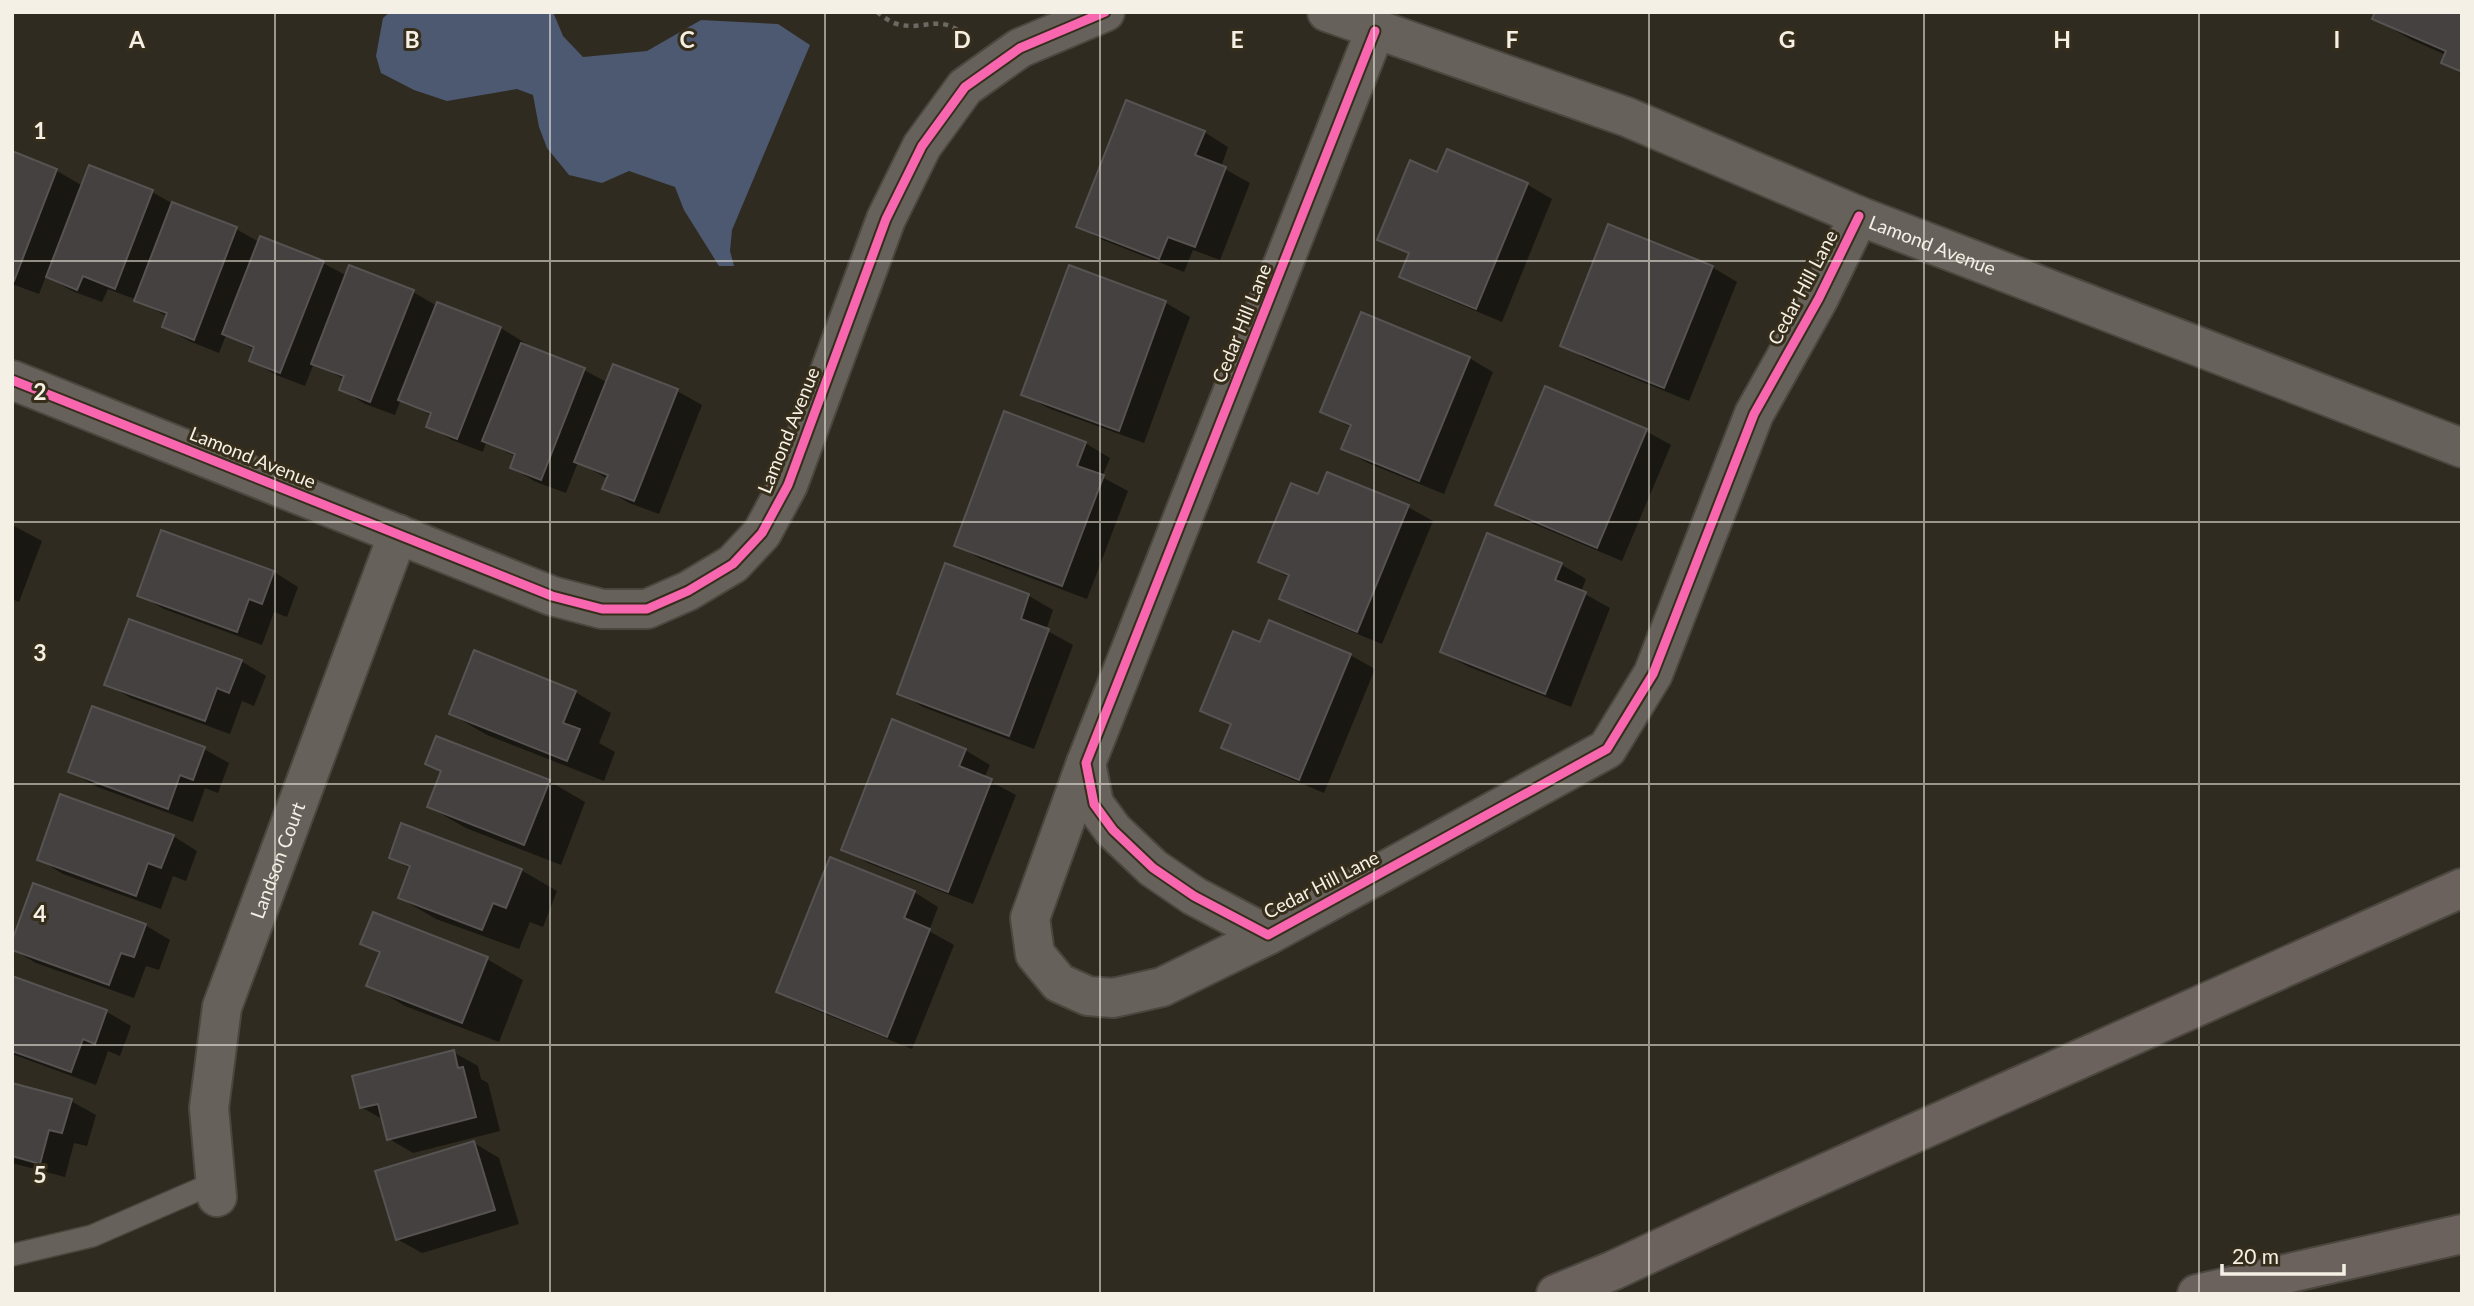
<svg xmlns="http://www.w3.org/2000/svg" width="2474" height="1306" font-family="Lato,sans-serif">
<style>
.water{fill:#4c5970}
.shadow{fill:#0007}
.building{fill:#454140;stroke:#565352;stroke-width:2}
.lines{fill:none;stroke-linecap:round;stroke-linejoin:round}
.service-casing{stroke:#4b473f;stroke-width:24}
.minor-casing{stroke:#4b473f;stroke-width:42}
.motorway-casing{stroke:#4b473f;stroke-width:42}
.path{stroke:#6c6962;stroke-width:4.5;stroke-dasharray:5 5;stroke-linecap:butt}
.service{stroke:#66625b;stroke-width:21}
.minor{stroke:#66625b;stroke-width:38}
.motorway{stroke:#6c625d;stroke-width:38}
.cycleway-casing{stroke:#362d1b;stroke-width:13}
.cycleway{stroke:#f766af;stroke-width:9}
.grid{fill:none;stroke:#f5f0e5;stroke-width:2;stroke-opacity:0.55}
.labels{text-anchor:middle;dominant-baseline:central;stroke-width:6;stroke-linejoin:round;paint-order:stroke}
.street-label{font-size:19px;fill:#f5f0e5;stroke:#362d1b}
.grid-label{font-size:23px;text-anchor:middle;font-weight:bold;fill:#f5f0e5;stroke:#362d1b;stroke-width:6;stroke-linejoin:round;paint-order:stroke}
</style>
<rect width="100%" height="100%" fill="#302b21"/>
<path class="water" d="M390,12H553L563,36L583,57L647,51L701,20L778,24L810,45L732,230L730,251L734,266H719L684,210L675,187L629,171L602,183L569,175L547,148L539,127L533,95L517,89L447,101L414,90L381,73L376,56L383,18Z"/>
<g class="shadow">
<path d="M2462,12V74L2443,63L2446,55L2410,39L2374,18Z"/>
<path d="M1204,132L1228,147L1221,167L1250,183L1220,260L1193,250L1184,272L1103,240L1078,226Z"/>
<path d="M1448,151L1528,185L1552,199L1502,322L1426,290L1401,276L1410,255L1380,239L1438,174Z"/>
<path d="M12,153L57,171L83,186L90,167L152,192L177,206L236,229L259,242L261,238L323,263L347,276L413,292L437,306L438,304L501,328L525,343L524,346L584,370L608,383L677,391L702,405L659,514L629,503L604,488L608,479L578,462L566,493L536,482L512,468L516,457L486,442L483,452L452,440L428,426L432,416L401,399L395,415L365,404L341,389L344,379L314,363L305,386L276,375L251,360L255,350L226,335L219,353L189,341L164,327L168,317L137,300L108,289L102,302L72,291L46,276L39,294L12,284Z"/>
<path d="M1712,267L1737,282L1689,401L1586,359L1562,345Z"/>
<path d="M1070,268L1166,303L1190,317L1144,443L1048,408L1023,394Z"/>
<path d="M1469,358L1493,372L1444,494L1368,463L1343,449L1352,428L1322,412Z"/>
<path d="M1646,431L1671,445L1622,561L1522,519L1497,504Z"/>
<path d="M1085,443L1110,458L1102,477L1128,491L1087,599L981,559L956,545Z"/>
<path d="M1319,496L1408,507L1433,521L1382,644L1306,613L1281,598L1290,578L1260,562Z"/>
<path d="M12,525L42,541L19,602L12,599Z"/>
<path d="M162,532L274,572L298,587L287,617L274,612L262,645L164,609L139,595Z"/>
<path d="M1488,536L1562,565L1586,579L1581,592L1610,608L1571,707L1467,666L1442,652Z"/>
<path d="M947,565L1029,596L1053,610L1046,630L1073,645L1034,749L923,707L899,693Z"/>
<path d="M1261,645L1350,655L1375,669L1324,793L1248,761L1223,747L1232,726L1202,710Z"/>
<path d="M241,661L266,676L254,706L242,701L230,734L131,698L106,684Z"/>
<path d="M575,692L611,713L599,743L615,752L604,781L487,735L451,714Z"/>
<path d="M204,749L229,763L218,793L205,788L193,822L95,786L70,771Z"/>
<path d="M965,750L990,765L984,778L1016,795L973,904L868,863L843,849Z"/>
<path d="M427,763L549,781L585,802L561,865L466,828L429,807L443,772Z"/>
<path d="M173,836L197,851L186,881L173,876L161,909L63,874L39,859Z"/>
<path d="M391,858L521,870L557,891L543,927L530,922L519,949L436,919L400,898L411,869Z"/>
<path d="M914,892L938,907L929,931L954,945L912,1049L803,1005L778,991Z"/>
<path d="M145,925L170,940L159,970L146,966L134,998L36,963L12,949Z"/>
<path d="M362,943L487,959L523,980L499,1042L405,1006L369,985L381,954Z"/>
<path d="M12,977L107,1012L131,1026L120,1056L108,1051L96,1085L12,1054Z"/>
<path d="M453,1052L478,1066L481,1079L488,1083L500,1131L413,1153L389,1139L384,1120L361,1107Z"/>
<path d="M12,1085L71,1101L96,1115L87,1146L74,1143L65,1177L12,1163Z"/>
<path d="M474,1143L499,1158L519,1224L422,1253L397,1239Z"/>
</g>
<g class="building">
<path d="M2375,12H2462V72L2441,63L2446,51L2372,19Z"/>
<path d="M1126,100L1205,131L1195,155L1226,167L1195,247L1168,237L1159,259L1076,227Z"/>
<path d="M1447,149L1528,183L1476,309L1399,277L1409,253L1377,240L1410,160L1437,172Z"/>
<path d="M12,151L57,169L14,281H12Z"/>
<path d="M89,165L153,190L115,289L83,276L77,290L46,277Z"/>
<path d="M172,202L237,227L194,340L162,327L167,313L134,301Z"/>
<path d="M1608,224L1713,266L1664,388L1560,346Z"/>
<path d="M260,236L324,261L280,373L249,361L254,347L222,334Z"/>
<path d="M349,265L414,290L370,402L339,390L344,376L311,364Z"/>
<path d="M1069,265L1166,301L1119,431L1021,395Z"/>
<path d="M437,302L501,327L457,439L426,427L431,413L398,400Z"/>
<path d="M1361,312L1470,357L1419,481L1341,449L1351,425L1320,412Z"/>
<path d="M521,343L585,368L541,480L510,468L515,454L482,441Z"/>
<path d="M613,364L678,389L634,501L602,489L608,475L574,462Z"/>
<path d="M1545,386L1647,429L1597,548L1495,505Z"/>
<path d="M1004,411L1086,442L1077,466L1104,475L1062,586L954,546Z"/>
<path d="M1327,472L1409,505L1357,632L1279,599L1289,575L1258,562L1291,483L1318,494Z"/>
<path d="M161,530L274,571L262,604L249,599L237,632L137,596Z"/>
<path d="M1487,533L1562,563L1555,580L1586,592L1545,694L1440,652Z"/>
<path d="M945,563L1029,594L1021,619L1049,629L1009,736L897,694Z"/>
<path d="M129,619L242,660L229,693L217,688L205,721L104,685Z"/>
<path d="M1269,620L1351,654L1299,780L1221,748L1231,724L1200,711L1233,631L1260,642Z"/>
<path d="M474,650L576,691L563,723L580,729L567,761L449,714Z"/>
<path d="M92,706L205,747L193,780L180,775L168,809L68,772Z"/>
<path d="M892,719L966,749L959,766L992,779L948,892L841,850Z"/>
<path d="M436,736L550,780L524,845L427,807L441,771L425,764Z"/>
<path d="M60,794L174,835L161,868L148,863L136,896L37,860Z"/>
<path d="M401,823L522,869L506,908L493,903L482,930L398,898L410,866L389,858Z"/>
<path d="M830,857L915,891L904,918L930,929L887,1037L776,992Z"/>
<path d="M33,883L146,924L134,957L121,953L109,985L12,950V941Z"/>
<path d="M373,912L488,957L462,1023L366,986L380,952L360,944Z"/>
<path d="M12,976L107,1010L95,1044L83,1039L71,1072L12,1051Z"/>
<path d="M454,1050L458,1068L463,1067L476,1117L387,1140L378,1104L360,1108L352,1076Z"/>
<path d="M12,1083L72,1099L62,1133L49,1130L40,1164L12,1156Z"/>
<path d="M474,1141L495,1210L396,1240L375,1171Z"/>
</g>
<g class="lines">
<defs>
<path id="service" d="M12,1255L92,1236L216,1182"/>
<g id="minor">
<path id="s1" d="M1327,12L1627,117L1859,216L2462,448"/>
<path d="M1375,31L1086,763L1094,804L1113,830L1153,868L1194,896L1268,935L1607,749L1653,674L1754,414L1819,298L1859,216"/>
<path d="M12,380L552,596L602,609H647L688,591L733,564L762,533L788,485L886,219L922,146L965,87L1020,48L1105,12"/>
<path d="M1086,763L1030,918L1035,954L1059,983L1088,996L1113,998L1162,987L1268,935"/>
<path id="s2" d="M217,1197L209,1108L222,1007L398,534"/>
</g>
<g id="motorway">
<path d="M1556,1294L1612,1271L1745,1209L2462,888"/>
<path d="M2197,1294L2462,1234"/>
</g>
</defs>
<use href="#service" class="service-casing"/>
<use href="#minor" class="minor-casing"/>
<use href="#motorway" class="motorway-casing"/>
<path class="path" d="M877,12C882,16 890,22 897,24C926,32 940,11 967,38"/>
<use href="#service" class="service"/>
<use href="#minor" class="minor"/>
<use href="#motorway" class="motorway"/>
<defs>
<g id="cycleway">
<path d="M1375,31L1086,763L1094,804L1113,830L1153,868L1194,896L1268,935L1607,749L1653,674L1754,414L1819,298L1859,216"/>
<path d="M12,380L552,596L602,609H647L688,591L733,564L762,533L788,485L886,219L922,146L965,87L1020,48L1105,12"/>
</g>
</defs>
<use href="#cycleway" class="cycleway-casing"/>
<use href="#cycleway" class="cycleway"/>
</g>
<path class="grid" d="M275,12V1294M550,12V1294M825,12V1294M1100,12V1294M1374,12V1294M1649,12V1294M1924,12V1294M2199,12V1294M12,261H2462M12,522H2462M12,784H2462M12,1045H2462"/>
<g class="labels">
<g class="street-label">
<text stroke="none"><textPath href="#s1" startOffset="649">Lamond Avenue</textPath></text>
<text transform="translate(1802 287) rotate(-62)">Cedar Hill Lane</text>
<text transform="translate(1241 323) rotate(-68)">Cedar Hill Lane</text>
<text transform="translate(788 430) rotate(-68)">Lamond Avenue</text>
<text transform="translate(253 457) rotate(22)">Lamond Avenue</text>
<text stroke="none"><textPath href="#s2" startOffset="348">Landson Court</textPath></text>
<text transform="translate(1321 884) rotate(-27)">Cedar Hill Lane</text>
</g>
</g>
<g class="grid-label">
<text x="137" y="48">A</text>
<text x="412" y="48">B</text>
<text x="687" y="48">C</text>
<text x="962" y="48">D</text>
<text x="1237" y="48">E</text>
<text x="1512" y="48">F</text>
<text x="1787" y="48">G</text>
<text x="2062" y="48">H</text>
<text x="2337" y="48">I</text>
<text x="40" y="139">1</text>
<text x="40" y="400">2</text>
<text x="40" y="661">3</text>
<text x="40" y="922">4</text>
<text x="40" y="1183">5</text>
</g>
<rect width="2474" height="1306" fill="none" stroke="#f5f0e5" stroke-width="28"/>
<path d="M2222 1264v10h122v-10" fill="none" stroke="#f5f0e5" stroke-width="3.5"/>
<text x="2232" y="1264" font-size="21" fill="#f5f0e5" stroke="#362d1b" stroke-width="5" paint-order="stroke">20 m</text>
</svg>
